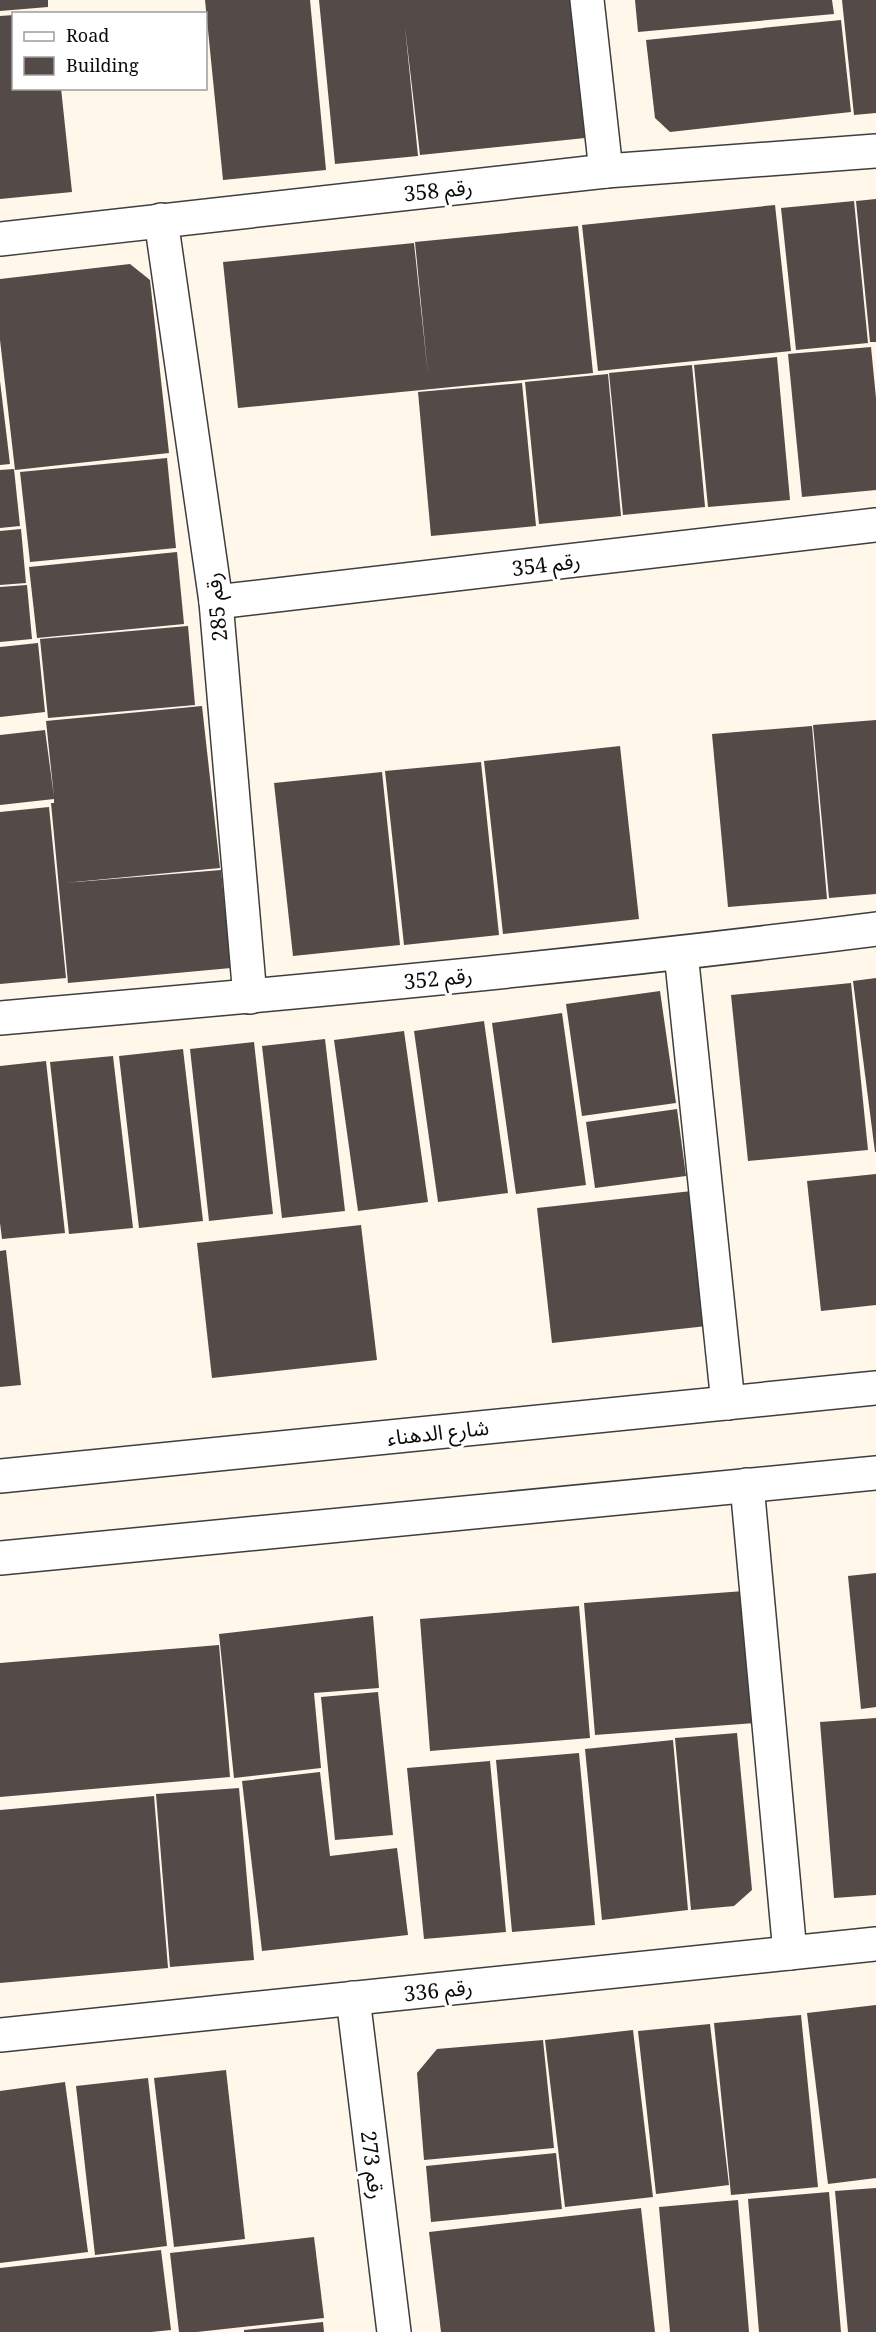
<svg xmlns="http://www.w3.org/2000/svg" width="876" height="2332" font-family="'Noto Serif','Noto Sans Arabic',serif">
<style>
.building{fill:#544a47}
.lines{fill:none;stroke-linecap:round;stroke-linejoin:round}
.minor-casing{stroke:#3e3e3e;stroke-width:36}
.minor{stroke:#fff;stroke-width:33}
.labels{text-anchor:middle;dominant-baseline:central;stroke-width:6;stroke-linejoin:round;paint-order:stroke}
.street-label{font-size:21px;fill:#0b0b0b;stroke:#fff}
</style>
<rect width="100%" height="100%" fill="#fff7e9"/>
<g class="building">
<path d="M0,0H48V7L0,11Z"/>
<path d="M205,0H310L326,170L223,180Z"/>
<path d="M319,0H570L585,138L420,155L405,27L418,156L335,164Z"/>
<path d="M635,0H832L834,14L638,32Z"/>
<path d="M842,0H876V113L854,115Z"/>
<path d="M14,15V88H61L72,192L0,199V16Z"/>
<path d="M841,20L851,112L670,132L655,118L646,40Z"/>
<path d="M876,199V342H870L856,201Z"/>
<path d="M854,201L868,343L796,350L781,208Z"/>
<path d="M775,205L791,351L598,371L582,225Z"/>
<path d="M578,226L593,373L238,408L223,262L414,243L428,375L415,242Z"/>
<path d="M130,264L150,280L169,453L15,470L0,340V279Z"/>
<path d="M871,347L876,398V490L802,497L788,354Z"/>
<path d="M777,357L790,500L708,507L694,365Z"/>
<path d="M692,365L705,507L623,515L609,373Z"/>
<path d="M608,374L621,516L539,524L525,382Z"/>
<path d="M0,381L10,464L0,465Z"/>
<path d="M522,383L536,526L431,536L418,392Z"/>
<path d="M167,458L176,548L30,562L20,472Z"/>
<path d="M14,469L20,526L0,528V470Z"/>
<path d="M21,529L26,583L0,585V531Z"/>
<path d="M177,552L184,624L37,638L29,567Z"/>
<path d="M27,585L32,639L0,642V587Z"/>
<path d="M188,626L195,705L48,718L40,639Z"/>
<path d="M38,643L45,712L0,717V647Z"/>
<path d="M202,706L220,868L64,883L221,870L231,968L68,983L51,803H54V799L0,805V735L45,730L54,797L46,721Z"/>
<path d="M876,720V894L829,898L813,725Z"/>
<path d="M812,726L827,899L728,907L712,734Z"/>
<path d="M620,746L639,919L503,934L484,761Z"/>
<path d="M481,762L499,935L404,945L385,771Z"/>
<path d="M382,772L400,945L293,956L274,783Z"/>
<path d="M49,807L66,978L0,984V812Z"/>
<path d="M876,978V1152H875L853,981Z"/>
<path d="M851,983L868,1150L748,1161L731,995Z"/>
<path d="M660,991L676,1103L582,1116L566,1004Z"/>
<path d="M562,1013L586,1185L516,1194L492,1023Z"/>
<path d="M484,1021L508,1193L438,1202L414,1031Z"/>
<path d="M404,1031L428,1202L358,1211L334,1040Z"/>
<path d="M325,1039L345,1211L282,1218L262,1046Z"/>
<path d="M254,1042L273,1214L209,1221L190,1049Z"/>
<path d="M183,1049L203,1221L139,1228L119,1056Z"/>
<path d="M113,1056L133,1228L69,1234L50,1062Z"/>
<path d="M46,1061L65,1233L2,1239L0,1223V1066Z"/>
<path d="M677,1109L686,1176L595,1188L586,1122Z"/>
<path d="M876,1174V1305L821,1311L807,1181Z"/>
<path d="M701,1190L716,1325L552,1343L537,1208Z"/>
<path d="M361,1225L377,1360L212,1378L197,1243Z"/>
<path d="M6,1250L21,1385L0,1387V1251Z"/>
<path d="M876,1573V1707L861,1709L848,1576Z"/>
<path d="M744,1591L755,1723L595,1735L584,1603Z"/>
<path d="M579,1606L590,1738L430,1751L420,1619Z"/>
<path d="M373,1616L379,1688L314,1693L321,1768L234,1778L219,1634Z"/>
<path d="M219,1645L230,1777L0,1797V1663Z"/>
<path d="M378,1692L393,1835L335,1840L321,1697Z"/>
<path d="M876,1718V1895L834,1898L820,1722Z"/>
<path d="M737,1733L752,1890L734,1906L691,1910L675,1738Z"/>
<path d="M673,1740L688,1910L602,1920L585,1749Z"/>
<path d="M579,1753L595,1925L512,1932L496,1760Z"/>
<path d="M490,1761L506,1932L424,1939L407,1768Z"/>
<path d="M320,1772L330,1856L397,1848L408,1935L262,1951L242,1781Z"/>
<path d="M239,1788L254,1960L170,1967L156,1794Z"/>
<path d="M154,1796L168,1968L0,1983V1810Z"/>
<path d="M876,2005V2178L828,2184L807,2013Z"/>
<path d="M801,2015L818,2187L731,2195L714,2023Z"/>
<path d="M710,2024L729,2185L656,2194L638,2031Z"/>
<path d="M633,2030L653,2197L565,2207L545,2040Z"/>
<path d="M543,2040L554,2148L424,2160L417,2073L437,2049Z"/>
<path d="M226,2070L245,2239L174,2247L154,2078Z"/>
<path d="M148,2078L167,2246L95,2255L76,2086Z"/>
<path d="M65,2082L88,2252L0,2263V2091Z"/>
<path d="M556,2153L562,2209L431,2222L426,2166Z"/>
<path d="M876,2188V2332H848L835,2191Z"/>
<path d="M829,2192L841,2332H759L748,2199Z"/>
<path d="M738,2200L749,2332H670L659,2207Z"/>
<path d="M641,2208L655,2332H441L429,2232Z"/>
<path d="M314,2237L324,2318L197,2332H179L170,2253Z"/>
<path d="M161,2250L171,2330L151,2332H0V2268Z"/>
<path d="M323,2322L324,2332H244V2330Z"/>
</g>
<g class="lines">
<defs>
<g id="minor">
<path d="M587,0L606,171"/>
<path d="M161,220L216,602L250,997"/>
<path d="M0,239L606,171L876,151"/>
<path d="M216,602L876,525"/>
<path d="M681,953L728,1403"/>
<path d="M0,1018C293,993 585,966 876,929"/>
<path d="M0,1476L876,1388"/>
<path d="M747,1485L790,1953"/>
<path d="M0,1558L876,1473"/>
<path d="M353,1998L394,2332"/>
<path d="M0,2035L876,1944"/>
</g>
</defs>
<use href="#minor" class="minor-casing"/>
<use href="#minor" class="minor"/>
</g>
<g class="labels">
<g class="street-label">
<text transform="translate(438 190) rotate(-6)">رقم 358</text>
<text transform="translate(546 564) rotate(-7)">رقم 354</text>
<text transform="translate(216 607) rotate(-96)">رقم 285</text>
<text transform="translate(438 978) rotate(-6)">رقم 352</text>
<text transform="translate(438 1432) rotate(-6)">شارع الدهناء</text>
<text transform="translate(438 1990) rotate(-6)">رقم 336</text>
<text transform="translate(373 2165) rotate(83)">رقم 273</text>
</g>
</g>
<rect x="12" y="12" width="195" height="78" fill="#ffffff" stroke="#9d9d9d" stroke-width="1.5"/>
<rect x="24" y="32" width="30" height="9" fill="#ffffff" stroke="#9d9d9d" stroke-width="1.5"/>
<text x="66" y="42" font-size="18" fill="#0b0b0b">Road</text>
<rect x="24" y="57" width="30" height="18" fill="#544a47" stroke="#9d9d9d" stroke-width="1.5"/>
<text x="66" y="72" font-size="18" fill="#0b0b0b">Building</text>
</svg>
